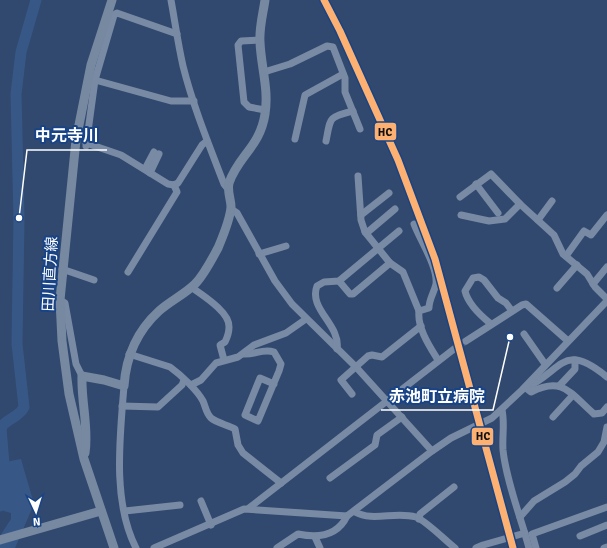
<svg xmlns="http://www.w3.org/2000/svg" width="607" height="548" font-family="Signika,'Noto Sans JP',sans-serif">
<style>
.water{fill:#375887}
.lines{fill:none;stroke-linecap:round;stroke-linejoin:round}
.river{stroke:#375887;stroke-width:11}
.minor-tunnel{stroke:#506484;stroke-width:7;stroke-dasharray:7 3.5;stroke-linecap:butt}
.minor{stroke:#788aa4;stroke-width:7}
.major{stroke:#7788a1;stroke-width:9}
.rail-1-casing{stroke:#184487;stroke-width:10}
.rail-1{stroke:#fcb071;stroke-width:7}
.labels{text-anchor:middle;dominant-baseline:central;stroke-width:4;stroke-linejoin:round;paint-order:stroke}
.street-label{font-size:15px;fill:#fff;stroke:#184487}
.leader{fill:none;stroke:#fff;stroke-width:1.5}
.callout-dot{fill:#fff;stroke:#184487;stroke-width:1.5}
.callout-label{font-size:16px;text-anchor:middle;font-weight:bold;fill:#fff;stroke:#184487;stroke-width:4;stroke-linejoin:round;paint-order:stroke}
.line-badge{stroke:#184487;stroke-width:1.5}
.pale-badge-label{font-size:11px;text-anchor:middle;font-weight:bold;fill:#111}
</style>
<rect width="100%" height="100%" fill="#31496e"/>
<path class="water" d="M21,459L34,504L15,548H0V536L11,519V513L4,511L0,506V463Z"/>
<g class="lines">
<g class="river">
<path d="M1,428C6,418 19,418 24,407L17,344L19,218L16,94L21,52L36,0"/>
<path d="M0,506L4,464L1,428"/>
</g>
<path class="minor-tunnel" d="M454,349L466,341"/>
<g class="minor">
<path d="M171,0C175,22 178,44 183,66C193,106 209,145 224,184L228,189"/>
<path d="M260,40L241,41L238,45L244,102L249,107L265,110"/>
<path d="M264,72L290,64L327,46L333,47L345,78V92L360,129"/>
<path d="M95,80L171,101H194"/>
<path d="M295,139L305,95L343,74"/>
<path d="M326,141C331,116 328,118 353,111"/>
<path d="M86,143L121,155L168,184L174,185L178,183L202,145L207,141"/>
<path d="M86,146L95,80L114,15L117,13L177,34"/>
<path d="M145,169L154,152"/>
<path d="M150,173L159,154"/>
<path d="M358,176L361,220L365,232L390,263L403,272L419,311C417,328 430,347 438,360"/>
<path d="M476,184L498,213"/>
<path d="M460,197L491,174L520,204L554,235L563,254L587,274L595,287L607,299"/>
<path d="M231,209L237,213L275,281L292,304L356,367L432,451"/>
<path d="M361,215L389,193"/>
<path d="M461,215L489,221L505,219L520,204"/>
<path d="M538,220L552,201"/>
<path d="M414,224C420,240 438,267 436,284C434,293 429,299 429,308L419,311"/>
<path d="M365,232L369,231L395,209"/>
<path d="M259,254L286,246"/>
<path d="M566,256L584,231L591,235L607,215"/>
<path d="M62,269L94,280"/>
<path d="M128,272L177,192L174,185"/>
<path d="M339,281L350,294H353L390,263"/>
<path d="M593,284L607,267"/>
<path d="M191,287C202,295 230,312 229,327C229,332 227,338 225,342L220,345L224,360"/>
<path d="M557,288L577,265"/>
<path d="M60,300L65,303L76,364L82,376"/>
<path d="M491,324C481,316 468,304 465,291L473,278L479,277L484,280L498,298L506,303L512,311"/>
<path d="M524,334L545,364"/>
<path d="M466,341L522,305L526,304L568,341"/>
<path d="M337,349C341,325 308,309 317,286L324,282L339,281L399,231"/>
<path d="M129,354L170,367C181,375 197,390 203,401C206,408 206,413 211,418C217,423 228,425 235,429L238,445L243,453L281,483"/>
<path d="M244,354C255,355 263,348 274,352L281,364L279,371L258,421L245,415L260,378L274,384"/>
<path d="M191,385L201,380L216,363L238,357L254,345L286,333L306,319"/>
<path d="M560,385L575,369V360"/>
<path d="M124,386C120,437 112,501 136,548"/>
<path d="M526,388C563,370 563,341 607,377"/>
<path d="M526,388L531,392C563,376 570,393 594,414L602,413L607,407"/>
<path d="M352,394L341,380L368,356L372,355L382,357L421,326"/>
<path d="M122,406L158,407L182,385L184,380"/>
<path d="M502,410C505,423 502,436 503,450C506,480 521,518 529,548"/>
<path d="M553,417L573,395"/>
<path d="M330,478L375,445L377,435L402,417"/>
<path d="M201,501L211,525"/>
<path d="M249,508L454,349"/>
<path d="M125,511L180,505"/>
<path d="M355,512C373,522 395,511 416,517C425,520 446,541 455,548"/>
<path d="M520,517L534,501L565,482L575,474L581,466L598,452L604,442L607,427"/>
<path d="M419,519L420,514L454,487"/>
<path d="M580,536L607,525"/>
<path d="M315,537L320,548"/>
<path d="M154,548L244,509L347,516L432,451L451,438L492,418L522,390L607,301"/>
<path d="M277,548L298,534C317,538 337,537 347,516"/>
<path d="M476,548L483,545L525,533"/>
<path d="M536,548L532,534L607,507"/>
<path d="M604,548L607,547"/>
</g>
<g class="major">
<path d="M112,0L91,65L76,140L60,300L62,341L69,394L84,459L114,548"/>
<path d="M85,453C89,428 81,402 82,376L104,380L124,386C126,357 137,331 159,311C170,301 185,294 195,284C204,275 212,259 218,248C223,236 230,220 231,207C231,199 227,192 229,183C238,156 260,147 265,114C269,89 261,67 260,42C259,28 263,14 265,0"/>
<path d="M0,540L101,511"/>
</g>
<defs>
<path id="rail-1" d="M324,0L340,31L398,160L435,259L513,548"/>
</defs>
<use href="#rail-1" class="rail-1-casing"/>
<use href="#rail-1" class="rail-1"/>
</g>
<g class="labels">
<g class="street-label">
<text transform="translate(50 274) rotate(-87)">田川直方線</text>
</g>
</g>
<path class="leader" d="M19 218L27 150H107M510 337L493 410H381"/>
<g class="callout-dot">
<circle cx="19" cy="218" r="4"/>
<circle cx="510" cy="337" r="4"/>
</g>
<g class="callout-label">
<text x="67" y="141">中元寺川</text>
<text x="437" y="402">赤池町立病院</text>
</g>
<g class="line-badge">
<rect x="374" y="122" width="23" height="19" rx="4" fill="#fcb071"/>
<rect x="471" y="427" width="23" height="19" rx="4" fill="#fcb071"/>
</g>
<g class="pale-badge-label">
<text x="385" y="136">HC</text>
<text x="483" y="440">HC</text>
</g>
<g transform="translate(36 512) rotate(176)" stroke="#184487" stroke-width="3" paint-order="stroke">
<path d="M0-3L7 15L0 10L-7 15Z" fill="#ffffff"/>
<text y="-6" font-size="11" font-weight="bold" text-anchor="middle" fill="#ffffff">N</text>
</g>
</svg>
